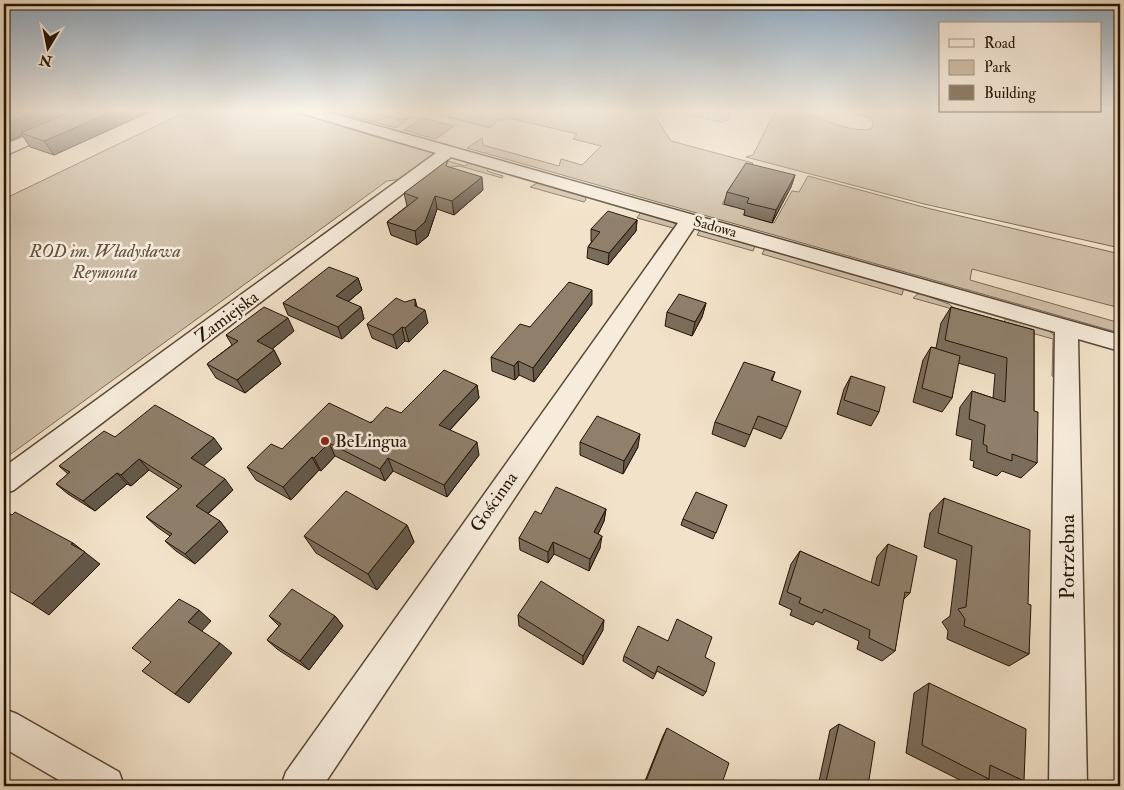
<svg xmlns="http://www.w3.org/2000/svg" width="1124" height="790" font-family="'IM FELL Double Pica',serif">
<style>
.green{fill:#cfbfa8;stroke:#7a6a56;fill-rule:evenodd}
.lines{fill:none;stroke-linecap:round;stroke-linejoin:round}
.stream{fill:#766652;fill-rule:evenodd}
.street-casing{stroke:#584836;stroke-width:3}
.street{fill:#f7ecdc;fill-rule:evenodd}
.wall{fill:#7b6d5c;stroke:#241405}
.shaded-wall{fill:#64594b;stroke:#241405}
.building{fill:#8f7f6b;stroke:#241405}
.poi-dot{fill:#8f2418;stroke:#f7ecdc;stroke-width:2}
.labels{text-anchor:middle;dominant-baseline:central;stroke-width:5;stroke-linejoin:round;paint-order:stroke}
.far-street-label{font-size:15px;fill:#241405;stroke:#f7ecdc}
.park-label{font-size:18px;font-style:italic;fill:#60503e;stroke:#f7ecdc}
.street-label{font-size:18px;fill:#241405;stroke:#f7ecdc}
.poi-label{font-size:18px;fill:#241405;stroke:#f7ecdc;text-anchor:start}
.near-street-label{font-size:21px;fill:#241405;stroke:#f7ecdc}
</style>
<rect width="100%" height="100%" fill="#f2e2c9"/>
<filter id="stains"><feTurbulence type="fractalNoise" baseFrequency=".004" numOctaves="4"/><feColorMatrix values="0 0 0 0 .2 0 0 0 0 .09 0 0 0 0 .02 0 0 0 .5 -.17"/></filter>
<radialGradient id="worn" r=".72"><stop offset=".6" stop-color="#630" stop-opacity="0"/><stop offset="1" stop-color="#630" stop-opacity=".3"/></radialGradient>
<g class="green">
<path d="M187,111H294L431,150L433,153L432,156L402,179L387,181L4,459V199Z"/>
<path d="M335,111H367L402,120L411,116L396,128Z"/>
<path d="M425,111H659L653,113L671,141L753,163L751,165L764,180L743,215L774,223L792,191L799,192L808,176L931,209L1120,254V308L972,269L970,280L1120,323V333L467,148L482,138L483,145L559,166L561,159L582,165L601,146L573,139L577,134L509,118L504,120H498L490,128ZM753,178L734,207L722,204L736,183Z"/>
<path d="M673,111H730L728,120L721,122Z"/>
<path d="M775,111C782,111 789,110 795,111C824,115 841,133 871,129L873,125L872,119L849,111H1120V248L924,204L746,157L753,155Z"/>
<path d="M423,118L454,126L435,139L404,130Z"/>
<path d="M448,161L465,166L470,162L489,168L487,171L503,176L502,178L460,166L443,168Z"/>
<path d="M539,182L585,195L586,200L584,202L530,187Z"/>
<path d="M641,212L669,220L677,225L657,256H653L673,228L637,218Z"/>
<path d="M700,230L754,244L755,246L753,251L697,235Z"/>
<path d="M768,248L904,287L902,295L762,254L764,250Z"/>
<path d="M919,293L949,304L956,310L913,298Z"/>
<path d="M1006,317L1048,330L1057,338L1061,380L1052,376L1053,339L1003,325Z"/>
</g>
<g class="lines">
<g class="stream">
<path d="M288,111H294L311,116L309,117Z"/>
<path d="M344,126H348L424,149L420,150L344,128Z"/>
</g>
<defs>
<g id="street">
<path d="M83,111H102L100,114L4,156V145Z"/>
<path d="M302,111H324L1120,335V351L1078,339L1087,786H1049L1055,332L694,228L323,786H281L286,772L678,223L451,157L14,490L4,494V467L436,153L304,114Z"/>
<path d="M4,709L17,714L119,772L124,786H69L4,748Z"/>
</g>
</defs>
<use href="#street" class="street-casing"/>
<use href="#street" class="street"/>
</g>
<g class="wall">
<path d="M4,111H151L54,155L30,147L22,135L12,140L4,137Z"/>
<path d="M449,167L483,190L454,215L437,209L428,236L417,245L391,235L387,222L407,206L404,193Z"/>
<path d="M795,175L791,187L772,223L744,215L745,210L724,204L727,192Z"/>
<path d="M637,220L636,231L608,265L587,258L588,247L592,241H591V229Z"/>
<path d="M358,278L362,290L348,302L361,307L364,319L342,339L288,315L283,303Z"/>
<path d="M706,303L702,317L692,336L665,326L667,312Z"/>
<path d="M592,304L534,382L519,375L515,380L492,371L491,357L530,327Z"/>
<path d="M417,307L428,323L409,342L405,341L397,349L372,338L367,324Z"/>
<path d="M951,307L1034,330V411L1037,463L1021,478L1002,471L997,476L973,467L974,461L970,460L972,440L956,435L960,407L972,391L993,398L995,374L958,363L952,398L942,412L913,402L923,360L931,347L936,348L941,323Z"/>
<path d="M294,331L272,349L274,350L281,364L245,393L216,378L207,364L232,345L226,335Z"/>
<path d="M775,372L772,381L787,427L781,439L753,428L745,447L712,434L715,422Z"/>
<path d="M851,376L879,412L871,426L837,414L844,389Z"/>
<path d="M1120,376V411H1119L1118,378Z"/>
<path d="M477,385L479,398L450,430L479,455L447,497L393,471L385,481L335,456L321,471L319,470L291,500L256,480L247,467L282,449L401,413Z"/>
<path d="M115,437L222,449L203,465L233,490L208,514L220,521L228,532L195,564L176,551L165,541L170,536L157,527L146,517L179,489L149,470L131,486L127,484L95,511L68,494L56,484L68,474L59,466Z"/>
<path d="M580,442L638,447L623,474L580,455Z"/>
<path d="M944,498L1028,604L1029,654L1009,666L947,639L948,631L942,622L950,616L957,560L924,547L930,513Z"/>
<path d="M727,505L713,539L681,525L683,519Z"/>
<path d="M606,509L604,521L598,534L600,548L589,571L554,554L548,563L520,550L519,538L541,514Z"/>
<path d="M407,525L414,542L377,590L316,553L304,536Z"/>
<path d="M888,544L910,593L903,600L895,651L882,661L857,649L859,641L816,621L813,625L790,615L792,610L779,604L791,564L800,551L871,583L877,557Z"/>
<path d="M518,615L603,630L583,665L519,626Z"/>
<path d="M269,616H335L343,626L309,670L277,649L267,640L279,626Z"/>
<path d="M668,641L705,657L706,692L703,696L657,671L653,679L623,661L624,656Z"/>
<path d="M929,683L1024,781L1006,786H1002L987,779L970,785L906,753L914,693Z"/>
<path d="M839,724L868,786H818L830,730Z"/>
<path d="M667,728L721,786H643L663,736Z"/>
</g>
<g class="shaded-wall">
<path d="M38,111H79L21,133L22,135L12,140L4,128V125Z"/>
<path d="M114,111H151L54,155L44,141Z"/>
<path d="M795,175L791,187L772,223L776,210Z"/>
<path d="M482,177L483,190L454,215L452,201Z"/>
<path d="M435,196L437,209L428,236L417,245L415,231Z"/>
<path d="M637,220L636,231L608,265L609,253Z"/>
<path d="M358,278L362,290L340,308L336,296Z"/>
<path d="M592,290V304L534,382L533,368Z"/>
<path d="M415,299L419,313L425,310L428,323L409,342L405,328L415,306Z"/>
<path d="M706,303L702,317L692,336L695,322Z"/>
<path d="M361,307L364,319L342,339L338,327Z"/>
<path d="M288,318L294,331L265,355L257,341Z"/>
<path d="M402,327L405,341L397,349L393,335Z"/>
<path d="M274,350L281,364L245,393L237,380Z"/>
<path d="M518,361L519,375L515,380L514,366Z"/>
<path d="M477,385L479,398L442,438L439,425Z"/>
<path d="M640,434L638,447L623,474L624,461Z"/>
<path d="M214,438L222,449L200,469L191,458Z"/>
<path d="M477,442L479,455L447,497L444,485Z"/>
<path d="M329,443L335,456L321,471L314,458Z"/>
<path d="M312,457L319,470L291,500L283,487Z"/>
<path d="M388,458L393,471L385,481L380,469Z"/>
<path d="M139,459L149,470L131,486L121,475Z"/>
<path d="M117,473L127,484L95,511L83,501Z"/>
<path d="M225,479L233,490L205,516L196,506Z"/>
<path d="M606,509L604,521L593,545L594,532Z"/>
<path d="M220,521L228,532L195,564L185,554Z"/>
<path d="M407,525L414,542L377,590L368,574Z"/>
<path d="M602,536L600,548L589,571L590,559Z"/>
<path d="M553,542L554,554L548,563V552Z"/>
<path d="M73,543L100,564L49,615L32,604Z"/>
<path d="M199,610L211,621L200,633L188,622Z"/>
<path d="M335,616L343,626L309,670L300,661Z"/>
<path d="M604,620L603,630L583,665V656Z"/>
<path d="M220,643L232,653L189,703L175,694Z"/>
</g>
<g class="building">
<path d="M4,111H38L4,125Z"/>
<path d="M73,111H114L44,141L21,133Z"/>
<path d="M448,160L446,166L482,177L452,201L435,196L425,222L415,231L387,222L418,198L404,193Z"/>
<path d="M746,163L795,175L776,210L747,203L749,198L727,192Z"/>
<path d="M608,211L637,220L609,253L588,247L600,232L591,229Z"/>
<path d="M329,267L358,278L336,296L361,307L338,327L283,303Z"/>
<path d="M569,282L592,290L533,368L518,361L514,366L491,357L520,324L530,327Z"/>
<path d="M679,294L706,303L695,322L667,312Z"/>
<path d="M396,298L405,302L415,299V306L425,310L405,328L402,327L393,335L367,324Z"/>
<path d="M264,307L288,318L257,341L274,350L237,380L207,364L238,341L226,335Z"/>
<path d="M951,307L1034,330V411L1038,412L1037,463L1012,454V461L987,452V446L983,444L985,425L969,419L972,391L1005,402L1007,358L945,340Z"/>
<path d="M931,347L960,356L952,398L922,388Z"/>
<path d="M744,362L775,372L771,380L801,391L787,427L758,416L750,435L715,422Z"/>
<path d="M444,370L477,385L439,425L477,442L444,485L388,458L380,469L329,443L314,458L312,457L283,487L247,467L271,444L282,449L329,403L371,423L386,407L401,413Z"/>
<path d="M851,376L885,387L879,412L844,400Z"/>
<path d="M155,405L214,438L191,458L225,479L196,506L220,521L185,554L165,541L172,534L146,517L182,486L139,459L121,475L117,473L83,501L56,484L70,472L59,466L104,431L115,437Z"/>
<path d="M597,416L640,434L624,461L580,442Z"/>
<path d="M556,487L606,509L594,532L602,536L590,559L553,542L548,552L519,538L535,511L541,514Z"/>
<path d="M346,491L407,525L368,574L304,536Z"/>
<path d="M696,492L727,505L716,533L683,519Z"/>
<path d="M944,498L1030,530L1028,604L1031,605L1029,654L964,626L965,619L958,609L966,607L972,546L938,533Z"/>
<path d="M4,510L12,515L15,512L73,543L71,544L85,552L32,604L4,588Z"/>
<path d="M888,544L917,556L910,593L905,592L895,651L869,638L870,630L824,609L822,613L799,603L801,598L787,592L800,551L879,586Z"/>
<path d="M541,581L604,620L583,656L518,615Z"/>
<path d="M292,589L335,616L300,661L267,640L281,624L269,616Z"/>
<path d="M179,599L199,610L188,622L220,643L175,694L142,671L151,662L132,648Z"/>
<path d="M677,619L712,637L705,657L715,663L706,692L658,666L655,674L624,656L638,626L668,641Z"/>
<path d="M929,683L1026,729L1024,781L990,765L989,779L922,745Z"/>
<path d="M839,724L875,742L868,786H825Z"/>
<path d="M667,728L729,763L721,786H644Z"/>
</g>
<linearGradient id="sky" x2="0" y2="1"><stop stop-color="#90aac1"/><stop offset="0.5" stop-color="#f9f2e7"/><stop offset="1" stop-color="#f9f2e7" stop-opacity="0"/></linearGradient>
<rect width="1124" height="221" fill="url(#sky)"/>
<circle class="poi-dot" cx="325" cy="441" r="5"/>
<g class="labels">
<g class="far-street-label">
<text transform="translate(715 227) rotate(16)">Sadowa</text>
</g>
<g class="park-label">
<text x="105" y="251">ROD im. Władysława<tspan x="105" dy="21">Reymonta</tspan></text>
</g>
<g class="street-label">
<text transform="translate(227 317) rotate(-37)">Zamiejska</text>
<text transform="translate(494 502) rotate(-55)">Gościnna</text>
</g>
<g class="poi-label">
<text x="335" y="441">BeLingua</text>
</g>
<g class="near-street-label">
<text transform="translate(1067 557) rotate(-90)">Potrzebna</text>
</g>
</g>
<rect width="1124" height="790" fill="none" stroke="#f2e2c9" stroke-width="20"/>
<rect x="5" y="5" width="1114" height="780" fill="none" stroke="#241405" stroke-width="2.5"/>
<rect x="10" y="10" width="1104" height="770" fill="none" stroke="#241405"/>
<rect x="939" y="22" width="162" height="90" fill="#f7ecdc" stroke="#a39686"/>
<rect x="949" y="39" width="25" height="8" fill="#f7ecdc" stroke="#a39686"/>
<text x="984" y="48" font-size="15" fill="#241405">Road</text>
<rect x="949" y="60" width="25" height="15" fill="#cfbfa8" stroke="#a39686"/>
<text x="984" y="72" font-size="15" fill="#241405">Park</text>
<rect x="949" y="85" width="25" height="15" fill="#8f7f6b" stroke="#a39686"/>
<text x="984" y="98" font-size="15" fill="#241405">Building</text>
<g transform="translate(48 48) rotate(190)" stroke="#f7ecdc" stroke-width="4" paint-order="stroke">
<path d="M0-4L9 19L0 12L-9 19Z" fill="#241405"/>
<text y="-8" font-size="14" font-weight="bold" text-anchor="middle" fill="#241405">N</text>
</g>
<rect width="100%" height="100%" filter="url(#stains)"/>
<rect width="100%" height="100%" fill="url(#worn)"/>
</svg>
